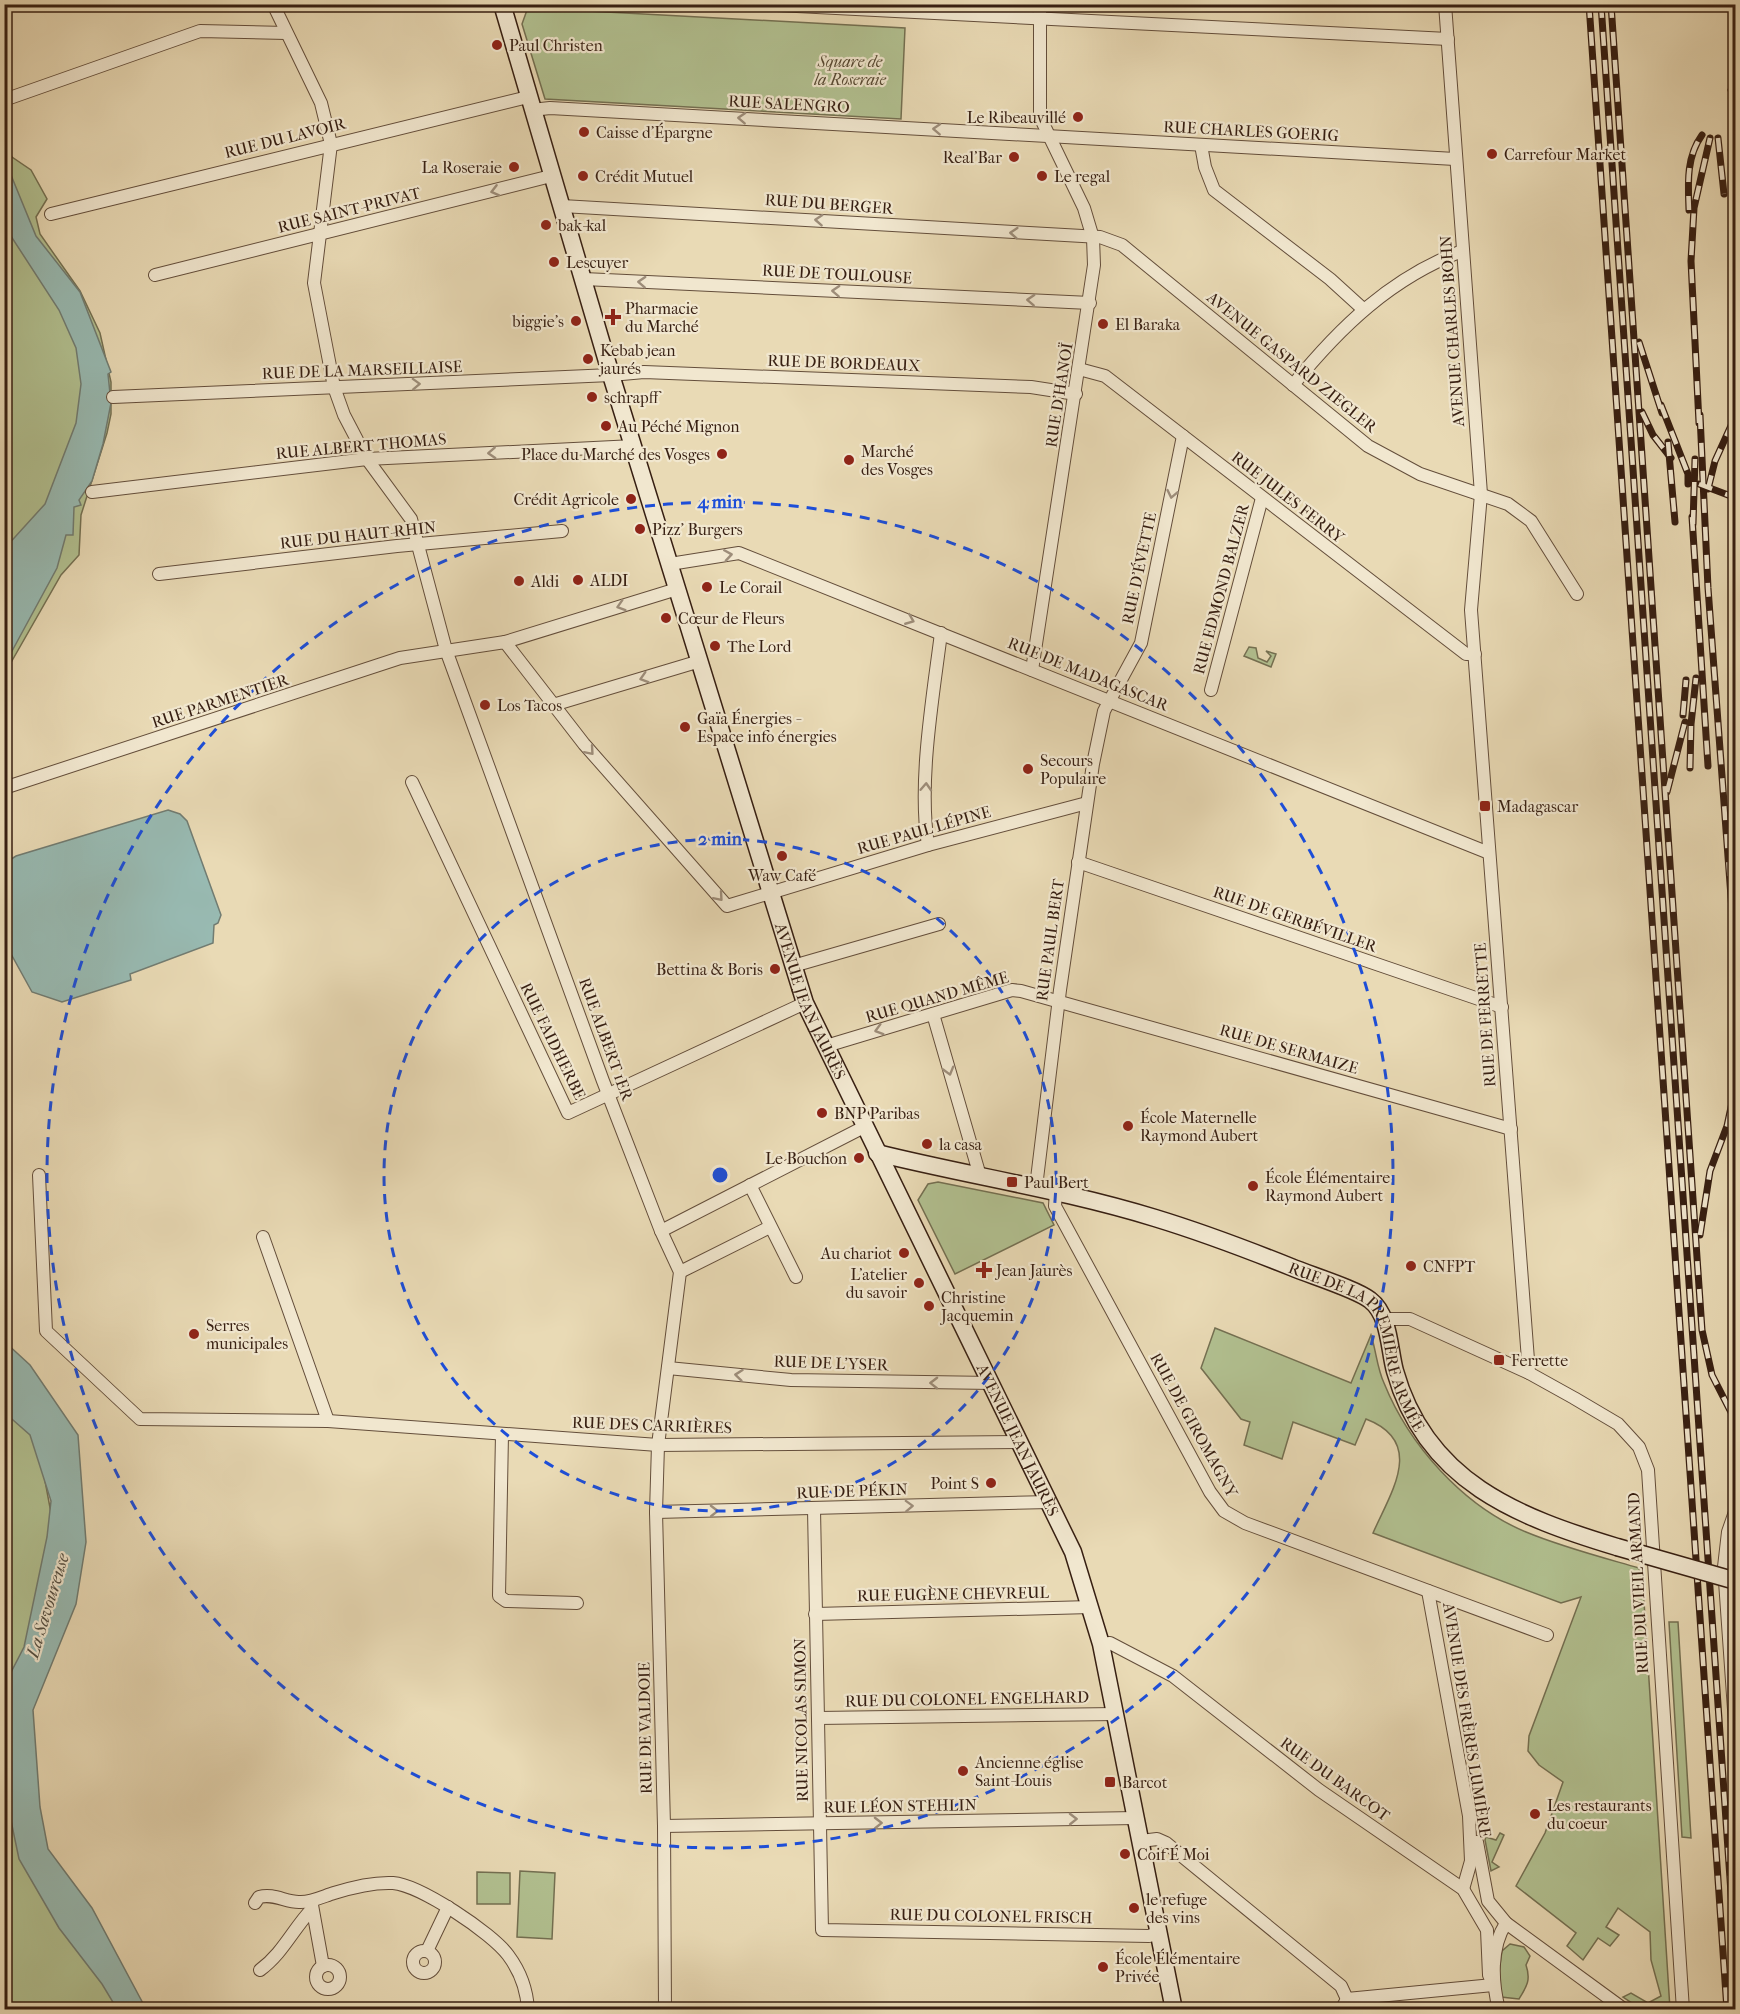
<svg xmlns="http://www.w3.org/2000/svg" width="1740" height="2014" font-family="'IM FELL French Canon',serif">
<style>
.green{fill:#b2c191;stroke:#747052;stroke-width:1.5}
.water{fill:#98bab2;stroke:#717c72;stroke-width:1.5}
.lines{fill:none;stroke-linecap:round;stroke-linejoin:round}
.street-casing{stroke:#644e3b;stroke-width:14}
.secondary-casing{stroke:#371f12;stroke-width:19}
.street{stroke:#f1e7cf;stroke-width:12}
.secondary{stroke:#f1e7cf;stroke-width:16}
.rail-casing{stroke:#371f12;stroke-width:7}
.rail{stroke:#f1e7cf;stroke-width:4.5;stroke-dasharray:14;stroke-linecap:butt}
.secondary-bridge-casing{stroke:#371f12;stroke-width:19;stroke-linecap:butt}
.secondary-bridge{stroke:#f1e7cf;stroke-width:16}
.oneway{stroke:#9d8d7a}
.ring{fill:none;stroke:#1d4ed8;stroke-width:3;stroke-dasharray:10 8}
.poi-dot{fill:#8f2418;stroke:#f1e7cf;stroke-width:2}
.labels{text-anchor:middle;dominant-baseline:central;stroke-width:4.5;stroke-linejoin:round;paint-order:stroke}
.poi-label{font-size:16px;fill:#371f12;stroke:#f1e7cf;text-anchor:start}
.park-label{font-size:16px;font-style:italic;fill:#564832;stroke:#f1e7cf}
.street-label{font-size:16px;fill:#371f12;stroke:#f1e7cf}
.water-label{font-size:18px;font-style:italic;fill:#544e42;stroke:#f1e7cf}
.centre{fill:#1d4ed8;stroke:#f1e7cf;stroke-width:3}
.ring-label{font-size:18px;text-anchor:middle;font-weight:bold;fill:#1d4ed8;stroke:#f1e7cf;stroke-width:4.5;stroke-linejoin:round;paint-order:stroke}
</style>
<rect width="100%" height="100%" fill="#e9dab5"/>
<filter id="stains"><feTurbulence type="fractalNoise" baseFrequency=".00333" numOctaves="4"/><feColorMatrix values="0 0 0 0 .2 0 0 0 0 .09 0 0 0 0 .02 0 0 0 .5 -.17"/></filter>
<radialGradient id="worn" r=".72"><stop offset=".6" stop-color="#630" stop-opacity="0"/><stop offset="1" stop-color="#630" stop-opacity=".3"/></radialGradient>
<g class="green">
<path d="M532,8L905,28L901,119L545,99L522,24L527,10Z"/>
<path d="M5,143L12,157L31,170L47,199L36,217L40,234L80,291L100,333L111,382V414L107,433L81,515L79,555L61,575L5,673Z"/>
<path d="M1249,647L1256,648L1258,658L1267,662L1271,656L1266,651L1276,654L1271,667L1244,656Z"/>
<path d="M938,1182L1043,1203L1054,1225L955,1274L918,1200L928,1184Z"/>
<path d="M1215,1328L1351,1383L1371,1335C1376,1350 1377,1368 1384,1383C1409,1445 1463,1506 1526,1532C1562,1547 1601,1557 1639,1568L1643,1586L1670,2009H1641L1623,1997L1631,1993L1648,2003L1661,1996L1651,1960L1650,1932L1618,1908L1606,1927L1619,1935L1610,1946L1598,1938L1583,1960L1567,1946L1576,1933L1516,1886L1545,1833L1563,1782L1539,1765L1528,1751L1529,1736L1581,1597L1561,1603L1373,1533C1391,1492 1426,1442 1366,1419L1355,1445L1293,1422L1282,1459L1244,1445L1250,1422L1241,1419L1201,1368Z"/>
<path d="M5,1407L38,1443L51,1513L44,1565L5,1736Z"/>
<path d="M1669,1622H1678L1691,1838L1682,1837Z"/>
<path d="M4,1760L120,2009H5Z"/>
<path d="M1500,1833L1504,1835L1492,1862L1499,1867L1491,1871L1485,1840L1486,1837L1496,1840Z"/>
<path d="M520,1871L555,1873L552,1939L517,1937Z"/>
<path d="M477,1872L510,1873V1904H477Z"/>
<path d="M1510,1944L1524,1947L1530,1956L1526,1965C1531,1980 1527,1986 1519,1999L1501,1997L1499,1972L1502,1951Z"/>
</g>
<g class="water">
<path d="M4,158L36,236L80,292L111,372L108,374L111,403L103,444L92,481L79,500L81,505L74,507L73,535H66L57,568L5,664V548L45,504L76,423L81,384L76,348L59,310L5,227Z"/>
<path d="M168,810L180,814L187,821L221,915L218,923L214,925L213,943L130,974L131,980L62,1002L32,992L5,943V863L16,856Z"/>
<path d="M5,1342L30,1365L78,1435L86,1542L76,1604L33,1710L40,1807L48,1849L92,1908L146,2009H117L102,1984L59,1928L19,1859L5,1792V1684L24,1647L47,1537L51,1501L30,1435L5,1413Z"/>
</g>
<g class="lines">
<defs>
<g id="street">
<path d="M273,4L321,103L331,144L314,283L334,387L344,415L367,459L411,519L446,650L603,1081L661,1231L680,1272L658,1445L656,1512L664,1826L665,2010"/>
<path d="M756,4L1448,39"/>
<path d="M1445,4L1481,494L1471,610L1529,1373"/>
<path d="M4,100L200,31L286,33"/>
<path d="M532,110L550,108L1455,159"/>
<path d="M1201,145L1205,167L1214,190L1330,279L1363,309"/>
<path d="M562,206L1100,237L1122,245L1368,446L1420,474L1508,504L1531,521L1577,594"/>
<path d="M51,214L528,97"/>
<path d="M155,275L551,176"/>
<path d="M584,279L1090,303"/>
<path d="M1079,369L1105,376L1466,654H1475"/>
<path d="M1293,385C1340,327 1391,278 1462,251"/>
<path d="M113,397L611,375L644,372L1031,387L1076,394"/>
<path d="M92,492L367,459L634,446"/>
<path d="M670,564L739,553L1489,853"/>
<path d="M159,574L397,546L562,531"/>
<path d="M505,642L677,589"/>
<path d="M1032,670L1094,265L1093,238L1084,208L1040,117V4"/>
<path d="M1211,690L1262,498"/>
<path d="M553,705L700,661"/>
<path d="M412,782L568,1113L805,1003"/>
<path d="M4,788L400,658L505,642L584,744L727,906L928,845L1087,803"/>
<path d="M928,845C918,781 933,697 941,633"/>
<path d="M1078,862L1502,1007"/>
<path d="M793,966L939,924"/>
<path d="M933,1014L980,1176"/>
<path d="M826,1046L1012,990L1021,991L1511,1129"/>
<path d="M39,1175L46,1331L140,1419L328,1421L658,1445L1020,1442"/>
<path d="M750,1185L796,1277"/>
<path d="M1036,1187L1060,990L1093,764L1104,711L1141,643L1183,436"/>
<path d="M1056,1192L1055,1206L1210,1492L1224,1511L1245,1523L1547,1635"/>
<path d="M661,1231L864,1127"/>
<path d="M263,1237L328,1421"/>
<path d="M680,1272L770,1227"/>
<path d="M1384,1319H1410L1529,1373L1574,1398L1618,1424L1639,1447L1648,1470L1683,2010"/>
<path d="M668,1368L791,1380L992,1383"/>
<path d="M502,1434L499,1596L506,1601L577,1603"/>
<path d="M814,1509L822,1930L1149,1936L1160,1932"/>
<path d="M1736,1509L1728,1532L1724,1567L1736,1738"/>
<path d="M656,1512L1050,1502"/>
<path d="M1428,1591L1469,1816L1471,1861L1463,1889"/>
<path d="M815,1614L1091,1607"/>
<path d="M1101,1644L1110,1643L1173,1676L1319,1790L1463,1889L1487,1930L1489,1975L1493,1985"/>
<path d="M818,1718L1116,1714"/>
<path d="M664,1826L1136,1818"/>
<path d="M1141,1841L1157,1839L1166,1843L1341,1986L1347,1999"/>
<path d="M1477,1842L1488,1901L1506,1923L1625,2010"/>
<path d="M255,1903L259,1897C274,1893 285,1902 299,1902C310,1903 324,1896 334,1893C353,1887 373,1882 393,1883C420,1885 492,1933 508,1955C520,1971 527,1990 528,2010"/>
<path d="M312,1905L323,1966"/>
<circle cx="424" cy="1962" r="11"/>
<path d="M427,1951L448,1907"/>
<circle cx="328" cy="1977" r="12"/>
<path d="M260,1970C283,1953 293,1929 312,1909"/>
<path d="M1347,1999L1493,1985"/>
<path d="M1341,2010L1347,1999"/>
<path d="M1499,2010C1492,1982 1490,1948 1506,1923"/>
</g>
<g id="secondary">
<path id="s1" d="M502,4L611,375L805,1003L1073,1552L1101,1644L1174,2010"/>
<path id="s2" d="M877,1153C970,1176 1064,1190 1155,1218C1201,1232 1246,1249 1291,1267C1310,1275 1356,1289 1370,1300C1390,1315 1389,1350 1395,1371C1426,1482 1518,1517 1617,1547"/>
</g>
</defs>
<use href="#street" class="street-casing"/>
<use href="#secondary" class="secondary-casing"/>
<use href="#street" class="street"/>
<use href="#secondary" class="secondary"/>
<defs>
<g id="rail">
<path d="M1589,4L1727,2010"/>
<path d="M1601,4L1736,1966"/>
<path d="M1611,4L1702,1330L1712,1375L1736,1422"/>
<path d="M1731,90L1736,84"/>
<path d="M1718,138L1724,194"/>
<path d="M1689,210C1688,184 1686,157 1702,135"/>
<path d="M1639,342L1662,413"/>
<path d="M1661,405L1688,474V484"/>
<path d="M1642,412L1653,435L1671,458"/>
<path d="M1700,415L1708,588L1736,964"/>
<path d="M1699,423L1691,261L1694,208L1710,138"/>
<path d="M1668,442L1675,522"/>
<path d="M1699,484L1736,498"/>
<path d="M1708,489L1715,461L1735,417"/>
<path d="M1692,517L1708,766"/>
<path d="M1693,524L1695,459"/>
<path d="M1683,715L1686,680"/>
<path d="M1690,768L1691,724L1696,678"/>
<path d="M1667,792L1685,722"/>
<path d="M1700,1235L1710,1171L1727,1126L1736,1084"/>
</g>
</defs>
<use href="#rail" class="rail-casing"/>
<use href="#rail" class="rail"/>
<defs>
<path id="secondary-bridge" d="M1617,1547L1736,1581"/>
</defs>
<use href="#secondary-bridge" class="secondary-bridge-casing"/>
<use href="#secondary-bridge" class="secondary-bridge"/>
</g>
<defs><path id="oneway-chevron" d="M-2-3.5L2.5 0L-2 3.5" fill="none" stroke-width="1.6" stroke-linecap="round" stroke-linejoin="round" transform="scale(1.5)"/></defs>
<g class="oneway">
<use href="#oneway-chevron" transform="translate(742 118) rotate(-177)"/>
<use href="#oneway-chevron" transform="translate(937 129) rotate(-177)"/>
<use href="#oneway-chevron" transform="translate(495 191) rotate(166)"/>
<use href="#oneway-chevron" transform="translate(819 220) rotate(-176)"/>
<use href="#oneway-chevron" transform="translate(1014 233) rotate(-176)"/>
<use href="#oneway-chevron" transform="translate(642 282) rotate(-177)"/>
<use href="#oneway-chevron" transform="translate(836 291) rotate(-177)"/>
<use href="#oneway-chevron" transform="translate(1031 300) rotate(-177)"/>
<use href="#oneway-chevron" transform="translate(416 384) rotate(-2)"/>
<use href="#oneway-chevron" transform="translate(492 453) rotate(177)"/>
<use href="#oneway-chevron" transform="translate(1172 494) rotate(102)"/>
<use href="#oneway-chevron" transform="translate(728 555) rotate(-9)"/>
<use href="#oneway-chevron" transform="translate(621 606) rotate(163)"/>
<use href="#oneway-chevron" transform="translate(910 620) rotate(22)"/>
<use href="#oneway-chevron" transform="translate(644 678) rotate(163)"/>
<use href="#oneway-chevron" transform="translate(590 751) rotate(49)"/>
<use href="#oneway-chevron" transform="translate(926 787) rotate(-87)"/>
<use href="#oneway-chevron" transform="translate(719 897) rotate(49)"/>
<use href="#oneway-chevron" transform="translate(879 1030) rotate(164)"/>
<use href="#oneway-chevron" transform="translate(949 1071) rotate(74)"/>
<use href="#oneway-chevron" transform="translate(739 1375) rotate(-174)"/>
<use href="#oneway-chevron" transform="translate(934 1383) rotate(-179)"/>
<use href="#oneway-chevron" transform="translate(909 1506) rotate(-2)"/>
<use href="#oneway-chevron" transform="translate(714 1511) rotate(-1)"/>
<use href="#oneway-chevron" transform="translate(1073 1819) rotate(-1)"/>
<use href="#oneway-chevron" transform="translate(878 1823) rotate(-1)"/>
</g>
<g class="ring">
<circle cx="720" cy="1175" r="336"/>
<circle cx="720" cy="1175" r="673"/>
</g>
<g class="poi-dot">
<circle cx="497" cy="45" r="6"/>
<circle cx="1078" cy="117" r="6"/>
<circle cx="584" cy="132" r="6"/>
<circle cx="1492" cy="154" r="6"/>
<circle cx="1014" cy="157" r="6"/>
<circle cx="514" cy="167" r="6"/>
<circle cx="583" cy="176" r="6"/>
<circle cx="1042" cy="176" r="6"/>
<circle cx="546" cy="225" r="6"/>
<circle cx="554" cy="262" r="6"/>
<path d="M610 308h6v6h6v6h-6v6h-6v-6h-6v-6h6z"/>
<circle cx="576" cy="321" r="6"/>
<circle cx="1103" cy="324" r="6"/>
<circle cx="588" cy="359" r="6"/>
<circle cx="592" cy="397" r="6"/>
<circle cx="606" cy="426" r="6"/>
<circle cx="722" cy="454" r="6"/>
<circle cx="849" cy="460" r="6"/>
<circle cx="631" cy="499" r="6"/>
<circle cx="640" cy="529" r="6"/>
<circle cx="578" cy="580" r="6"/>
<circle cx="519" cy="581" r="6"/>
<circle cx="707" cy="587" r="6"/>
<circle cx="666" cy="618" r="6"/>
<circle cx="715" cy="646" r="6"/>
<circle cx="485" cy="705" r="6"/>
<circle cx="685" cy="727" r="6"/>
<circle cx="1028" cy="769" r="6"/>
<rect x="1479" y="800" width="12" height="12" rx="3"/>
<circle cx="782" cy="856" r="6"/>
<circle cx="775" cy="969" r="6"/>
<circle cx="822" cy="1113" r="6"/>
<circle cx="1128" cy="1126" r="6"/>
<circle cx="927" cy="1144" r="6"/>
<circle cx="859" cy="1158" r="6"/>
<rect x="1006" y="1176" width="12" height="12" rx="3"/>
<circle cx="1253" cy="1186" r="6"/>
<circle cx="904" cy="1253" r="6"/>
<circle cx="1411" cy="1266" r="6"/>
<path d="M981 1261h6v6h6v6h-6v6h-6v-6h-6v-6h6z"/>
<circle cx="919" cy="1283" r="6"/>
<circle cx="929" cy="1306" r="6"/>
<circle cx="194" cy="1334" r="6"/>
<rect x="1493" y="1354" width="12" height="12" rx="3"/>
<circle cx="991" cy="1483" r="6"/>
<circle cx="963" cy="1771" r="6"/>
<rect x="1104" y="1776" width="12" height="12" rx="3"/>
<circle cx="1535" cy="1814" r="6"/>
<circle cx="1125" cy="1854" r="6"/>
<circle cx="1134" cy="1908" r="6"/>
<circle cx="1103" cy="1967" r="6"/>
</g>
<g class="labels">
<g class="poi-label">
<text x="509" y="45">Paul Christen</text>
<text x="1066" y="117" text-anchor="end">Le Ribeauvillé</text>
<text x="596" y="132">Caisse d'Épargne</text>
<text x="1504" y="154">Carrefour Market</text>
<text x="1002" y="157" text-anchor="end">Real'Bar</text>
<text x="502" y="167" text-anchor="end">La Roseraie</text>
<text x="595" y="176">Crédit Mutuel</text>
<text x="1054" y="176">Le regal</text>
<text x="558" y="225">bak-kal</text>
<text x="566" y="262">Lescuyer</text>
<text x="625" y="308">Pharmacie<tspan x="625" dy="18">du Marché</tspan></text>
<text x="564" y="321" text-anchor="end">biggie's</text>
<text x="1115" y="324">El Baraka</text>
<text x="600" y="350">Kebab jean<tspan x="600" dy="18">jaurés</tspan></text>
<text x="604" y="397">schrapff</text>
<text x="618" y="426">Au Péché Mignon</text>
<text x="861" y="451">Marché<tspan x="861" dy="18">des Vosges</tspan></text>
<text x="710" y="454" text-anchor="end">Place du Marché des Vosges</text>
<text x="619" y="499" text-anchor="end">Crédit Agricole</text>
<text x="652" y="529">Pizz' Burgers</text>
<text x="590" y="580">ALDI</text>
<text x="531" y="581">Aldi</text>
<text x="719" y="587">Le Corail</text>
<text x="678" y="618">Cœur de Fleurs</text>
<text x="727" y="646">The Lord</text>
<text x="497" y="705">Los Tacos</text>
<text x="697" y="718">Gaïa Énergies -<tspan x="697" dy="18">Espace info énergies</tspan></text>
<text x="1040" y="760">Secours<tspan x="1040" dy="18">Populaire</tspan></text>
<text x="1497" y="806">Madagascar</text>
<text x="782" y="875" text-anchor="middle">Waw Café</text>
<text x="763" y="969" text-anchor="end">Bettina &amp; Boris</text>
<text x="834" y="1113">BNP Paribas</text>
<text x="1140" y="1117">École Maternelle<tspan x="1140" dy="18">Raymond Aubert</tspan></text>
<text x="939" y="1144">la casa</text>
<text x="847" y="1158" text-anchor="end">Le Bouchon</text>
<text x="1265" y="1177">École Élémentaire<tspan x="1265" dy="18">Raymond Aubert</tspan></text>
<text x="1024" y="1182">Paul Bert</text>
<text x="892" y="1253" text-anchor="end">Au chariot</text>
<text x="1423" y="1266">CNFPT</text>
<text x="996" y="1270">Jean Jaurès</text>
<text x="907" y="1274" text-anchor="end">L'atelier<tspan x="907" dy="18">du savoir</tspan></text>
<text x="941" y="1297">Christine<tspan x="941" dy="18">Jacquemin</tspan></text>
<text x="206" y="1325">Serres<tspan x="206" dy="18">municipales</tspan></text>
<text x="1511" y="1360">Ferrette</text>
<text x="979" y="1483" text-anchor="end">Point S</text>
<text x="975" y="1762">Ancienne église<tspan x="975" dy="18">Saint-Louis</tspan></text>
<text x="1122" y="1782">Barcot</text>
<text x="1547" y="1805">Les restaurants<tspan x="1547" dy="18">du coeur</tspan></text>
<text x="1137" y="1854">Coif É Moi</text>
<text x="1146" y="1899">le refuge<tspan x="1146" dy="18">des vins</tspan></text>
<text x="1115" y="1958">École Élémentaire<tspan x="1115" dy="18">Privée</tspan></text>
</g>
<g class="park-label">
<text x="850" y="61">Square de<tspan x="850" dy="18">la Roseraie</tspan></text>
</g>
<g class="street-label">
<text transform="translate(789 104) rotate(3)">RUE SALENGRO</text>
<text transform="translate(1251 131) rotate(3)">RUE CHARLES GOERIG</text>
<text transform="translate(285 138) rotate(-14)">RUE DU LAVOIR</text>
<text transform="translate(829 204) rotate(4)">RUE DU BERGER</text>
<text transform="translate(349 210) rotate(-14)">RUE SAINT-PRIVAT</text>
<text transform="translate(837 274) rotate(3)">RUE DE TOULOUSE</text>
<text transform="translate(1452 331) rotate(-94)">AVENUE CHARLES BOHN</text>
<text transform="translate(1292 362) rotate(39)">AVENUE GASPARD ZIEGLER</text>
<text transform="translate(844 363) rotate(2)">RUE DE BORDEAUX</text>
<text transform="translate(362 370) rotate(-2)">RUE DE LA MARSEILLAISE</text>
<text transform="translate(1059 395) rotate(-81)">RUE D'HANOÏ</text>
<text transform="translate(361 446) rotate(-5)">RUE ALBERT THOMAS</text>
<text transform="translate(1288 497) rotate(38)">RUE JULES FERRY</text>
<text transform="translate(358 535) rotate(-6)">RUE DU HAUT-RHIN</text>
<text transform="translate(1139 568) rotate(-78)">RUE D'ÉVETTE</text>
<text transform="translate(1221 589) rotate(-75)">RUE EDMOND BALZER</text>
<text transform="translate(1088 674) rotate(22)">RUE DE MADAGASCAR</text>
<text transform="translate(220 701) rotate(-18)">RUE PARMENTIER</text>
<text transform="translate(924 830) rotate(-16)">RUE PAUL LÉPINE</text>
<text transform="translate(1295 919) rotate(19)">RUE DE GERBÉVILLER</text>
<text transform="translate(1050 940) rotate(-82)">RUE PAUL BERT</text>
<text transform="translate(937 997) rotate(-16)">RUE QUAND MÊME</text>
<text stroke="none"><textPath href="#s1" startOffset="1044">AVENUE JEAN JAURÈS</textPath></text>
<text transform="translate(1485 1015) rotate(-94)">RUE DE FERRETTE</text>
<text transform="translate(606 1039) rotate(70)">RUE ALBERT 1ER</text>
<text transform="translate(553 1041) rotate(64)">RUE FAIDHERBE</text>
<text transform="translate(1289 1049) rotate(16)">RUE DE SERMAIZE</text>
<text stroke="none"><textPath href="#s2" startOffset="543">RUE DE LA PREMIÈRE ARMÉE</textPath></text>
<text transform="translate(831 1363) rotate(2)">RUE DE L'YSER</text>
<text transform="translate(652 1425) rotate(2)">RUE DES CARRIÈRES</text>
<text transform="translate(1194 1425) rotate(61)">RUE DE GIROMAGNY</text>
<text stroke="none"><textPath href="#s1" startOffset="1530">AVENUE JEAN JAURÈS</textPath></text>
<text transform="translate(852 1491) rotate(-2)">RUE DE PÉKIN</text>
<text transform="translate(1638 1583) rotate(-93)">RUE DU VIEIL ARMAND</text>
<text transform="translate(953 1594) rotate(-1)">RUE EUGÈNE CHEVREUL</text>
<text transform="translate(967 1699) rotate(-1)">RUE DU COLONEL ENGELHARD</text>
<text transform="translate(801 1720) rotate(-91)">RUE NICOLAS SIMON</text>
<text transform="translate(1467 1720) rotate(81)">AVENUE DES FRÈRES LUMIÈRE</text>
<text transform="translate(645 1728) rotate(-91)">RUE DE VALDOIE</text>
<text transform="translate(1335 1779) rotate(36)">RUE DU BARCOT</text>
<text transform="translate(900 1806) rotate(-1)">RUE LÉON STEHLIN</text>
<text transform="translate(991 1916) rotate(1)">RUE DU COLONEL FRISCH</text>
</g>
<g class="water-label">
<text transform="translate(48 1606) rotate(-73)">La Savoureuse</text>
</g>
</g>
<circle cx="720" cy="1175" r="9" class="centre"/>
<g class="ring-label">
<text x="720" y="508">4 min</text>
<text x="720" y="845">2 min</text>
</g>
<rect width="1740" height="2014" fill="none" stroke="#e9dab5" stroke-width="24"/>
<rect x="6" y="6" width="1728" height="2002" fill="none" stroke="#371f12" stroke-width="3"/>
<rect x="12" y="12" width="1716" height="1990" fill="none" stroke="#371f12" stroke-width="1.5"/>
<rect width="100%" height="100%" filter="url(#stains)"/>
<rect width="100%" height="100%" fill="url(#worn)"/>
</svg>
